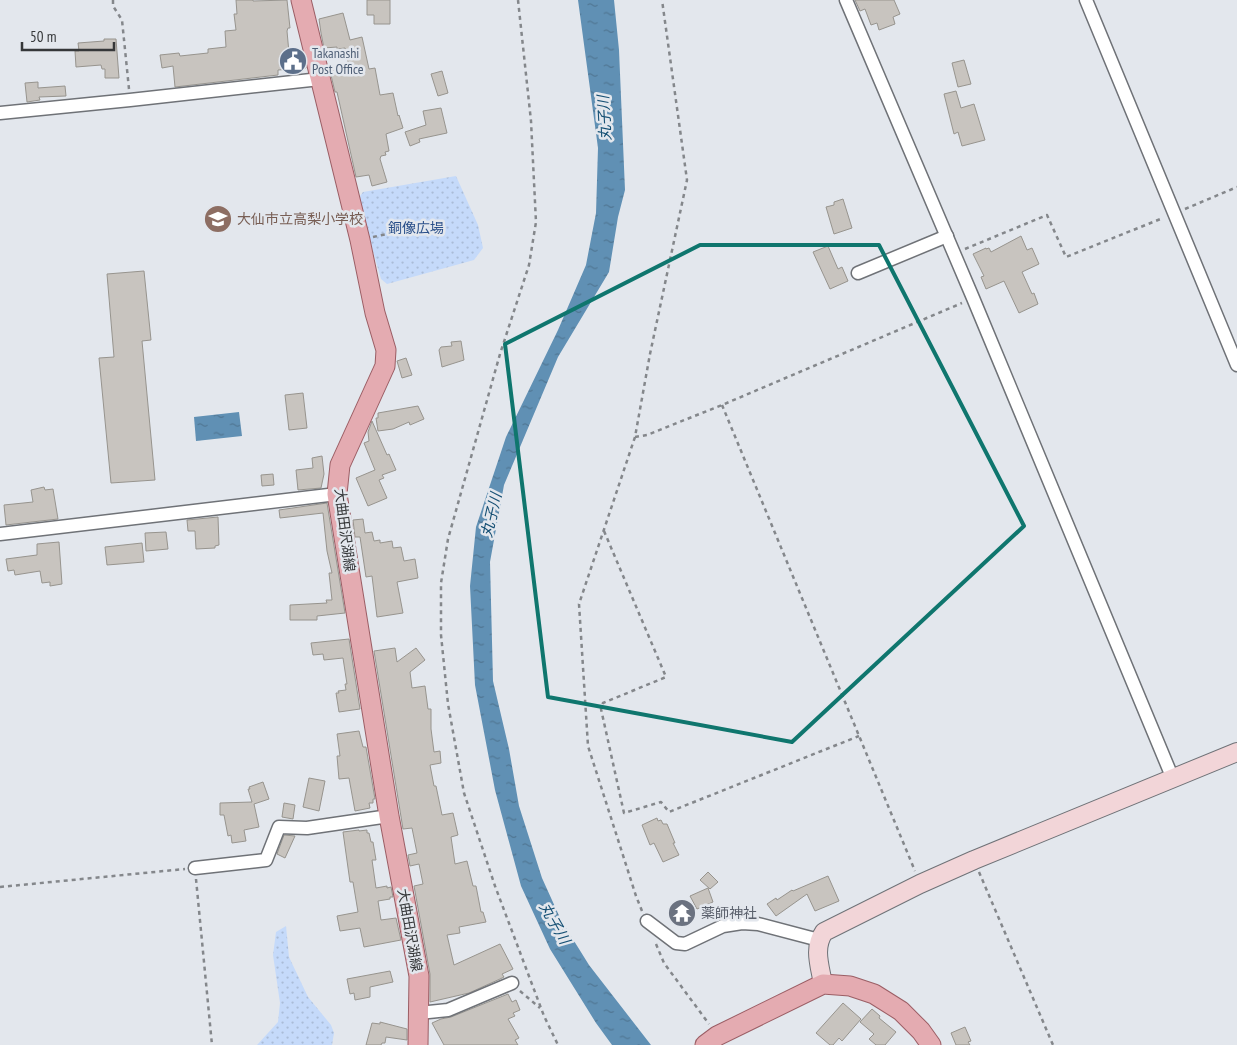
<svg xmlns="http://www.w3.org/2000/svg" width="1237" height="1045" font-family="'PT Sans Narrow','Noto Sans JP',sans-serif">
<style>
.grass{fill:url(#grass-dots)}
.water{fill:url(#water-ripples)}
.building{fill:#c8c4bf;stroke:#97948e}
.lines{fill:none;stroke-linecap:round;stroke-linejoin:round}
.street-casing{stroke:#6f7277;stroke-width:15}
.secondary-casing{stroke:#6f7277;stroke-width:20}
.primary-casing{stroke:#9b5e65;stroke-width:21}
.path{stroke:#84878b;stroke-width:2.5;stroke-dasharray:4 4;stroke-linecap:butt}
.street{stroke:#fff;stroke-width:12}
.secondary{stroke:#f2d5d8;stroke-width:18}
.primary{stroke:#e4abb1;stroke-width:19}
.marked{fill:none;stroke:#0f766e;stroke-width:4;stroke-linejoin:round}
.labels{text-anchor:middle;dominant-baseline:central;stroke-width:5;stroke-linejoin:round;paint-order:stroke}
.service-label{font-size:14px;fill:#4e5e75;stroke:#e3e7ed;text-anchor:start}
.education-label{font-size:14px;fill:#785e54;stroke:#e3e7ed;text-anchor:start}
.park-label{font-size:14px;fill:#2b508a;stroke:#e3e7ed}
.street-label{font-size:14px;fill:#353739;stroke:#e3e7ed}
.worship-label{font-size:14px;fill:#5b616d;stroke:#e3e7ed;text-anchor:start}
.water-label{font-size:15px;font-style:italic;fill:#165074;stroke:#e3e7ed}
</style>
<defs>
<pattern id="grass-dots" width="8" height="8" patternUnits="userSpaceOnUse" patternTransform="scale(1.25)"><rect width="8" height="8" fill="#c5dafa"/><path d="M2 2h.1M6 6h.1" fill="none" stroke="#aabcd7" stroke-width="1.8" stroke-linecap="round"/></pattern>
<pattern id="water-ripples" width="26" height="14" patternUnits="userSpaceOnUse" patternTransform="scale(1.25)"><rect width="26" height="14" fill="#6090b4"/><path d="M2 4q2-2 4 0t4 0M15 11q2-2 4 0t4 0" fill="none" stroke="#507693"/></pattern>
</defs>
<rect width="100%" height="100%" fill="#e3e7ed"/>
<g class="grass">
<path d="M456,176L478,225L483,248L474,260L387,284L381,279L358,199L363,192Z"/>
<path d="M286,926L289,957L308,997L331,1025L334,1033L332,1045H257L278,1022L280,1003L273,955L276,932Z"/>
</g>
<g class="water">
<path d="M578,0H614L619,50L625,190L618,217L609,272L558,357L504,485L490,562L493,681L509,749L519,806L542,878L561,920L589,965L651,1045H612L596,1023L550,949L521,886L495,790L475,685L470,586L476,527L506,437L558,330L586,265L596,213L598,148Z"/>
<path d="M239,412L242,436L196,441L194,417Z"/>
</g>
<g class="building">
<path d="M236,0H253V1L287,0L290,28H288L287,31L289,53L302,52L306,68L278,70V75L175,87L173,66L162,68L160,55L179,53L180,56L208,53V49L226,47L225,31L236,30L234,14H237Z"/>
<path d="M367,0H390V24H374V15H367Z"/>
<path d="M855,0H894L900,14L893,17L895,24L879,30L877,23L871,25L865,9L860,11Z"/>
<path d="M343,13L350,40L362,37L369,69L375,68L380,95L393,93L398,116L399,115L403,128L386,134L389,151L385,152L386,155L381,156L380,159L387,182L372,186L369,175L356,177L337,92H335L330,71L349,66L345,48L337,49V47L324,48L321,33L319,19Z"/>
<path d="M104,39H116L119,78H105V69H102L101,65L76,67L75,51H79L78,43L104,41Z"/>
<path d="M964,60L971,84L958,87L952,63Z"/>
<path d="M442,71L448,93L438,96L431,74Z"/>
<path d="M38,82V88L65,86L66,96L39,97L40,100L27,102L25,83Z"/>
<path d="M956,91L961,108L974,104L985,140L962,146L958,132L954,134L944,94Z"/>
<path d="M441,108L447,133L419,139L420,142L410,146L405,132L426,125L423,111Z"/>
<path d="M843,199L852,228L834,234L826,207L834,205V202Z"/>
<path d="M1021,236L1027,250L1032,248L1039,264L1022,272L1032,294L1034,293L1038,304L1019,313L1004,281L986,289L981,277L984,276L973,254L986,248V249L989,248L991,252Z"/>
<path d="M828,246L838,269L842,267L848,281L830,289L813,252Z"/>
<path d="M144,271L151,340L142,341L155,480L111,483L99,358L114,357L107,274Z"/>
<path d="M461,341L464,360L442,367L439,350L441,347L452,346L451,342Z"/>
<path d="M406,358L412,375L402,378L397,361Z"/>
<path d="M303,393L307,428L289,430L285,395Z"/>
<path d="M418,406L424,419L410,425L409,422L393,429L378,431L376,418H378V413Z"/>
<path d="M372,421L387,455L389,454L396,470L382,475L384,478L379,480L387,498L368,506L356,478L375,470L364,443L369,441L368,432Z"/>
<path d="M322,456L324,474L321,488L298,490L296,470L313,468L312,458Z"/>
<path d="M273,474L274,485L262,486L261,475Z"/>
<path d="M44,487L45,490L53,489L58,519L6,525L4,505L33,502L31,490Z"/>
<path d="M327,503L345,613L317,616V620H290V605L327,603L326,600H332L329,573H332L327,551L323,513L280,518L279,510Z"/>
<path d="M218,517L219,545L215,546V548L196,549L195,531H188L187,520Z"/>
<path d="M363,519L365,533L372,532L374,541L380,540V543L392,541L393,548L401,547L404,561L415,559L418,578L397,582L403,613L377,617L372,576L366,577L360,537H355L353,520Z"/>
<path d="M166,532L168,549L146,551L145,533Z"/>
<path d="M59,542L62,584L50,586V582L42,583L40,571L15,575L14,570L8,571L6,559L37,555V544Z"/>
<path d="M142,543L144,562L107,565L105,547Z"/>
<path d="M349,639L360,709L339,712L336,693H339L338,691L346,690L345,684H347L343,658L324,660L323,654L313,655L311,643Z"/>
<path d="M395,648L397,662L416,648L425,660L410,672L412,688L425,686L428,709H431V729L434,752L440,751L441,763L430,765L434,786H436L442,815L453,813L458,835L451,837L455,864L467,861L473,886H476L481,912H483L486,922L459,927L460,933L447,935L454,965L500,944L513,969L502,974L504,977L500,979L469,993L430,1002V974L414,886L423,884L419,864L410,866L408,855L417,853L412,828L403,829L374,651Z"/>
<path d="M359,731L363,747H366L375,799H373V803H369L370,808L355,811L349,778L339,779L337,756H340L337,734Z"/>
<path d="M309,778L325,781L319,811L303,807Z"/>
<path d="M263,782L269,799L254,804L259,827L244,830L246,841L232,843L231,835L228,836L224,815H220V803L252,802L248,789H250L249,787Z"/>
<path d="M284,803L295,805L293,819L282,817Z"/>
<path d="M657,818L658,821L661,820L663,824H667L675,843H673L679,855L663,862L654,843L650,845L642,825Z"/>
<path d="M359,830V831L367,830V833H369L371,842H373L376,860H372L376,888L387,886V888L391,887L393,897H390V899L378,901L381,920L396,918L401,940L364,947L360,928L340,931L337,916L358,912L353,882H350L343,832Z"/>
<path d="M284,835L295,836L285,858L277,854Z"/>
<path d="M708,872L718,882L710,889L700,880Z"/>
<path d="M828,876L839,901L815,911L807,894L776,916L767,904L776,898L777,900L792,890L793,891Z"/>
<path d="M708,888L713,902L697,909L690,896Z"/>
<path d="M390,971L393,982L370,987V997L355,1000L354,993L350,994L347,979Z"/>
<path d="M508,994L512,1002L516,1000L520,1010L513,1013L515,1016L508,1019L519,1038L515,1040L518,1045H444L432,1023L441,1019L451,1017Z"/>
<path d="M843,1003L861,1019L842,1041L839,1038L833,1045H830L816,1033Z"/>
<path d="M872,1009L880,1016L879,1018L896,1032L885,1045H876L869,1039L874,1034L860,1022Z"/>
<path d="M380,1022L407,1029V1040L386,1037L385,1043H382L381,1045H366L372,1023L380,1024Z"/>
<path d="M965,1027L971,1041L968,1042L970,1045H956L951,1033Z"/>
</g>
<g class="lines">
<defs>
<g id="street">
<path d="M846,0L973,298L1173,779"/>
<path d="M1086,0L1237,365"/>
<path d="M0,113L130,100L320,79"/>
<path d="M858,273L947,236"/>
<path d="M0,534L337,494"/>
<path d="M195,868L266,860L279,827L307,828L389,816"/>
<path d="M647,921L676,943L685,944L723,926L742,923L758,924L819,940"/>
<path d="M419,1013L448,1010L512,983"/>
</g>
<path id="secondary" d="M823,984C820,966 813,948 824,932L920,884L974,860L1237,752"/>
<g id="primary">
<path d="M301,0L360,240L375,313L386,350L385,366L340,465L337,494L389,816L419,976L418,1045"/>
<path d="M705,1045L717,1036L823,984L850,986L874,994L901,1011L921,1031L931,1045"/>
</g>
</defs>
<use href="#street" class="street-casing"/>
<use href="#secondary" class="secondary-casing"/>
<use href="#primary" class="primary-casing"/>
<g class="path">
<path d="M113,0V6L122,20L129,89"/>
<path d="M518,0L531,121L536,222L529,265L500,354L448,539L441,583V635L448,704L464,793L495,886L544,1016L558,1045"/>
<path d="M1185,209L1237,187"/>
<path d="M373,237L423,226"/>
<path d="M965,249L1047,215L1066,257L1163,218"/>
<path d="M722,405L915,871"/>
<path d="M635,437L647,435L722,405L962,303"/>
<path d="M604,531L666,677L603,703L601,709L624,813L661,802L669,812L859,736"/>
<path d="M979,872L1053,1045"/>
<path d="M196,879L212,1045"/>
<path d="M0,887L185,869"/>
<path d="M642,911L636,896L588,746L579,604L635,437L650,354L687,180L662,0"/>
<path d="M656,944L664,963L709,1024"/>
<path d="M520,991L540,1008"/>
</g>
<use href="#street" class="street"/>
<use href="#secondary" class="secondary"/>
<use href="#primary" class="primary"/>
</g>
<path class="marked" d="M700,245H879L1024,526L792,742L548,697L505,344Z"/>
<defs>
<symbol id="civic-disc" viewBox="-11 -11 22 22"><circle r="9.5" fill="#5c6f8a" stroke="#e3e7ed"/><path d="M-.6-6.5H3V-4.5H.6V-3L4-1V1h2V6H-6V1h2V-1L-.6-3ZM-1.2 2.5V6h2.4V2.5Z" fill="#fff"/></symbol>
<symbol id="school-disc" viewBox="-11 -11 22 22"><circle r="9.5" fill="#8d6e63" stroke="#e3e7ed"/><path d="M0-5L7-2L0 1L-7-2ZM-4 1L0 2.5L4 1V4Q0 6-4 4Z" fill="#fff"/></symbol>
<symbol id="temple-disc" viewBox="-11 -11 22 22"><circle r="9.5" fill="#6b7280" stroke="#e3e7ed"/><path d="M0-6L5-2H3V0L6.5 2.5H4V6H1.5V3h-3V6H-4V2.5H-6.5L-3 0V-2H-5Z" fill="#fff"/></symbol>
</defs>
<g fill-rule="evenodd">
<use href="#civic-disc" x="277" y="45" width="32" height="32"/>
<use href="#school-disc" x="202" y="203" width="32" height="32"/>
<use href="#temple-disc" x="666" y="897" width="32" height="32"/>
</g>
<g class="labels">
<g class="service-label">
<text x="312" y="53">Takanashi<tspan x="312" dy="16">Post Office</tspan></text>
</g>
<g class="education-label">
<text x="237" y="219">大仙市立高梨小学校</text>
</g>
<g class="park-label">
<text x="416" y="228">銅像広場</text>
</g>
<g class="street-label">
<text transform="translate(345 530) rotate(83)">大曲田沢湖線</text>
<text transform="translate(410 930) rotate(80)">大曲田沢湖線</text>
</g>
<g class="worship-label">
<text x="701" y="913">薬師神社</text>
</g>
<g class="water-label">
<text transform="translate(604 118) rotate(-93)">丸子川</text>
<text transform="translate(491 515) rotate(-77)">丸子川</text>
<text transform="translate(555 923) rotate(60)">丸子川</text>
</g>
</g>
<path d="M22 42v8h92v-8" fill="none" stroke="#353739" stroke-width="2.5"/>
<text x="30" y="42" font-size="15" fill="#353739" stroke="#e3e7ed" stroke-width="4" paint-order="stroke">50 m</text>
</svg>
